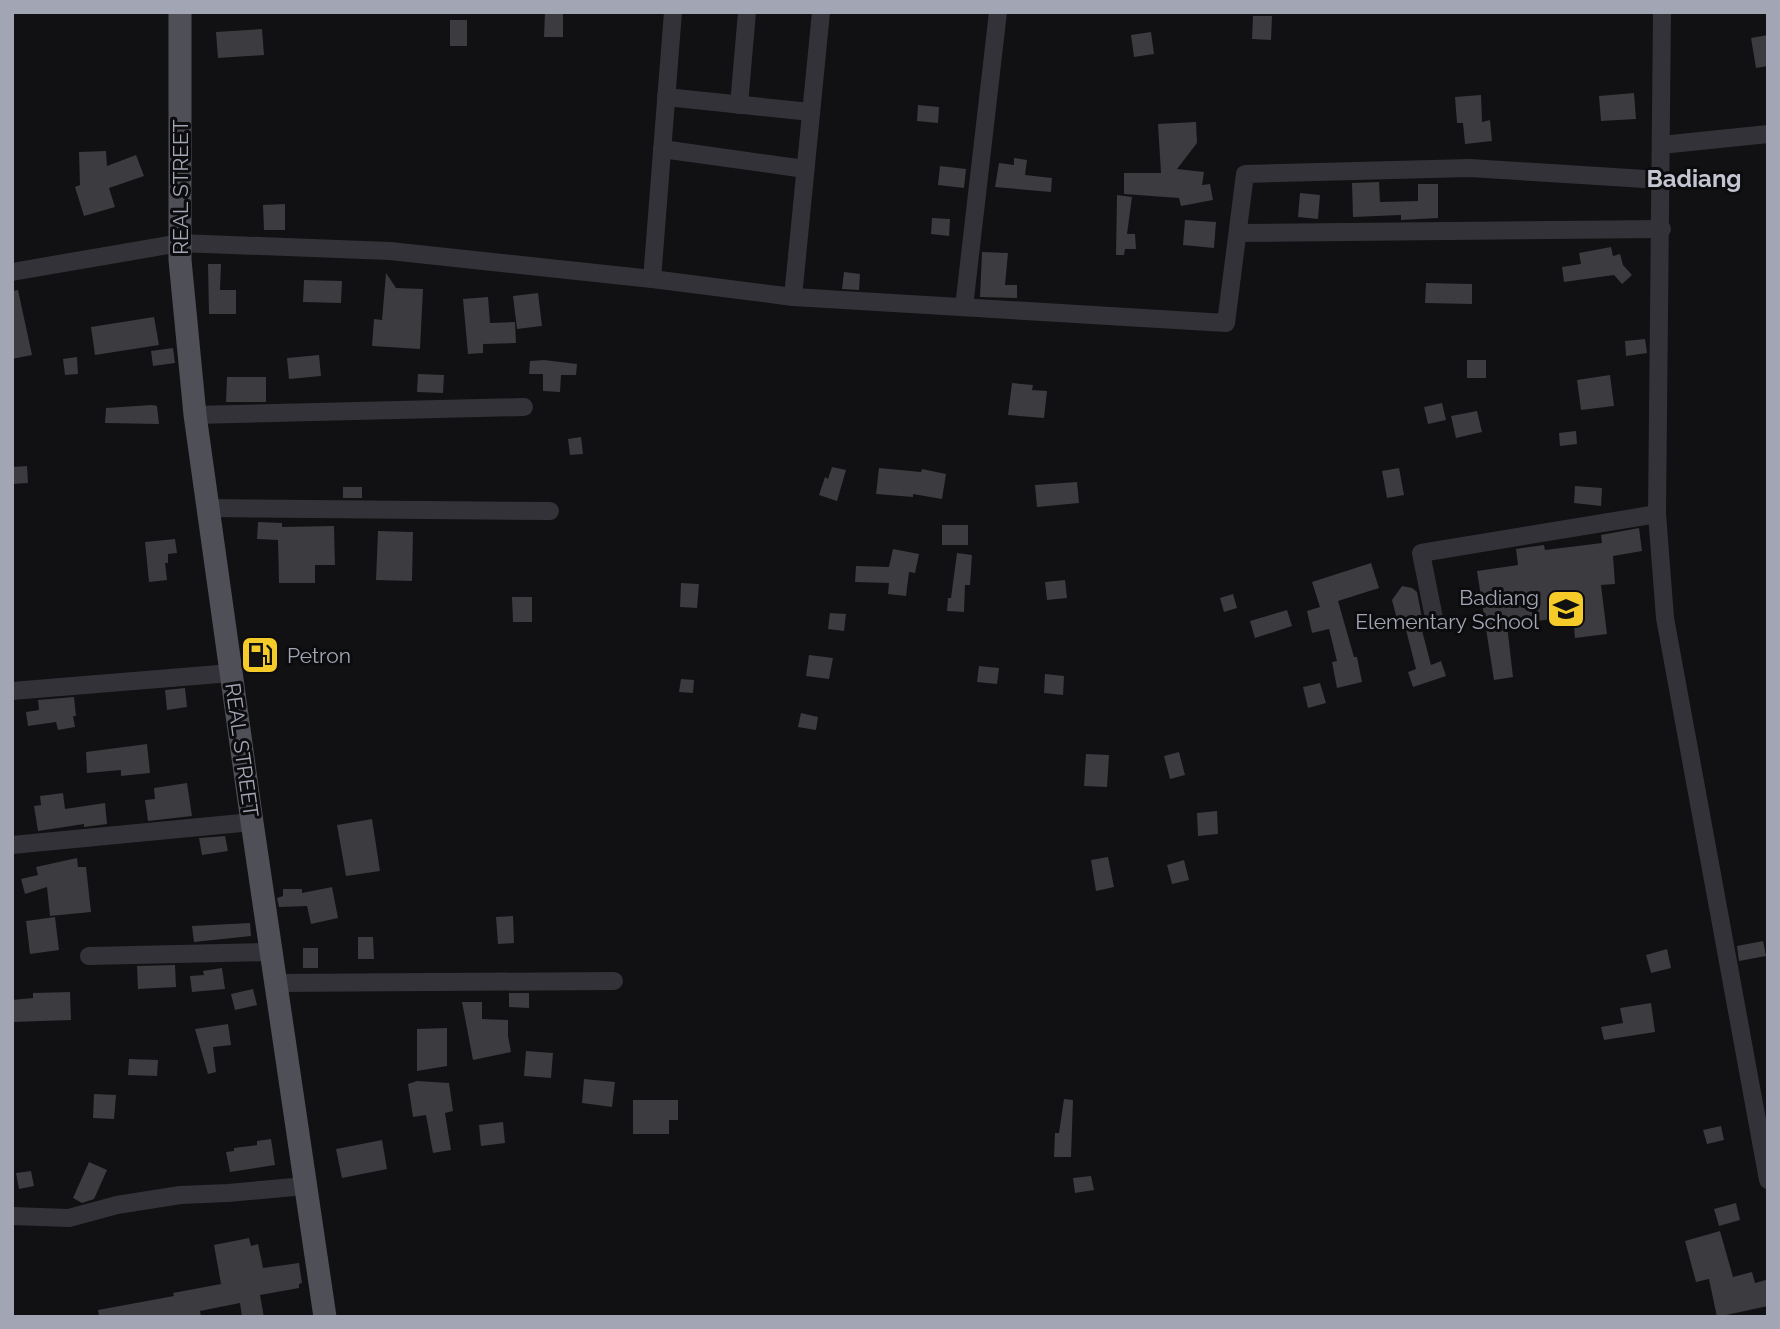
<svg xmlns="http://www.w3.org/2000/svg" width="1780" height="1329" font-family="Raleway,sans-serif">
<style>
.building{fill:#3b3b40}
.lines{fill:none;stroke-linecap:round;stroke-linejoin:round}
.minor{stroke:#323238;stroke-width:18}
.major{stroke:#4e4f57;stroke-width:23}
.labels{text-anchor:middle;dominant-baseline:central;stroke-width:6;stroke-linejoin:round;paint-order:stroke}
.street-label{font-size:21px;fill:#a2a5b4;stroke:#0c0c0e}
.poi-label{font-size:21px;fill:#a2a5b4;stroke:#0c0c0e;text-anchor:end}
.quarter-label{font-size:24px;font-weight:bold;fill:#c3c5d0;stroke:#0c0c0e}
</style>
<rect width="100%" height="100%" fill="#111113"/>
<g class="building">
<path d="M545,12H563V37H544Z"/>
<path d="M1253,16H1272L1271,40L1252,39Z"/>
<rect x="450" y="20" width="17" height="26"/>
<path d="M262,29L264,55L218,58L216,32Z"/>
<path d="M1151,32L1154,54L1134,57L1131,35Z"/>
<path d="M1768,35V66L1756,68L1751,38Z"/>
<path d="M1634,93L1636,119L1601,121L1599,96Z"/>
<path d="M1481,95L1482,122L1490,120L1492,141L1465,144L1463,123H1457L1455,97Z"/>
<path d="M918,105L939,107L938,123L917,121Z"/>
<path d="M1196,122L1197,143L1177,169L1204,172L1202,185L1210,184L1213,200L1181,206L1179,198L1124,194V173H1161L1158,124Z"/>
<path d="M106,151L107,166L136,155L144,176L109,188L115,207L84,216L75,187L80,185L79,152Z"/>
<path d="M1014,158L1027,160L1025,175L1052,178L1051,192L995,187L999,163L1014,165Z"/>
<path d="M940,166L966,169L964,188L938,185Z"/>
<path d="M1379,182L1380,202L1418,201V184H1438V218L1401,220V215L1353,217L1352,183Z"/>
<path d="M1300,193L1320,195L1318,219L1298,217Z"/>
<path d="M1117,195L1132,197L1127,234H1135L1136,249H1125L1124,255H1116Z"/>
<path d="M285,204V230H264L263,205Z"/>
<path d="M932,218L950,219L949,236L931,234Z"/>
<path d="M1185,220L1216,222L1214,248L1183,245Z"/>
<path d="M1611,247L1613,256L1620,254L1623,265L1632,275L1622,284L1614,275L1564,282L1562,267L1581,264L1579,253Z"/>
<path d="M982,252L1008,253L1005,285H1017V298L980,297Z"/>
<path d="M208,264H221L220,290H236V314H209Z"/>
<path d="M844,272L860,274L859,290L842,289Z"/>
<path d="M386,273L396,288L423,289L420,349L372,346L374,319L382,320Z"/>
<path d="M304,280L342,281L341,303L303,302Z"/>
<path d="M1426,283L1472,284V304L1425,303Z"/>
<path d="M18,290L32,355L12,359V291Z"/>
<path d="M538,293L542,326L517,329L513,296Z"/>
<path d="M488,297L490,323L515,322L516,343L483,344V353L468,354L463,299Z"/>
<path d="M154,317L159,345L95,355L91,327Z"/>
<path d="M1645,339L1647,353L1626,356L1625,341Z"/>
<path d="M173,348L175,363L153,366L151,351Z"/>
<path d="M319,355L321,376L289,379L287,358Z"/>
<path d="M77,357L78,374L65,375L63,359Z"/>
<path d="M544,360L577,364L576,375H561L560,392L543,391V374H529L530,361Z"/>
<rect x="1467" y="360" width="19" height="18"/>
<path d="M418,374L444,375L443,393L417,392Z"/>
<path d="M1610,375L1614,406L1581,410L1577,380Z"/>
<path d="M227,377H266V402H226Z"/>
<path d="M1012,383L1033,385L1032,390L1047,391L1044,418L1008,415Z"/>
<path d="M1442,403L1446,420L1428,424L1424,407Z"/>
<path d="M152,405L157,406L159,424L105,423L106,408Z"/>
<path d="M1477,411L1482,432L1456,438L1451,416Z"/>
<path d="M1576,431L1577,444L1560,446L1559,433Z"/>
<path d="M581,437L583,454L570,455L568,439Z"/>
<path d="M27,466L28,483L12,484V467Z"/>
<path d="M832,467L846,470L837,501L819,495L825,477L828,479Z"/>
<path d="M879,468L921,472L922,469L946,474L942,499L913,494V497L876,494Z"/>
<path d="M1399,468L1404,495L1387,498L1382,471Z"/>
<path d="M1077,482L1079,503L1037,507L1035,485Z"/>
<path d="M1575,486L1602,488L1601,506L1574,503Z"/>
<rect x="343" y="487" width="19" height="11"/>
<path d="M258,522L282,523V527L334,526L335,565H315V583H279L278,540L257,539Z"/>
<rect x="942" y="525" width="26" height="20"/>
<path d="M1639,528L1642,551L1613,556L1615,584L1601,585L1607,634L1575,638L1573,616L1507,625L1513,677L1494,680L1477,571L1518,565L1516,549L1544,545L1545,550L1602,543L1601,535Z"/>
<path d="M378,531L413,532L412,581L376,580Z"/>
<path d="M175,539L177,553L168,554V563H165L167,580L149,582L145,542Z"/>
<path d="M893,549L919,554L915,573L909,572L906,596L888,594L889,583L855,582L856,566L889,567Z"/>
<path d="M957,553L972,555L970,585H965L964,612L947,611L948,598H951Z"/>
<path d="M1371,563L1379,588L1338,601L1354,657H1357L1362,682L1337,688L1332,662L1337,661L1329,629L1312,633L1307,611L1320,607L1312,582Z"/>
<path d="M1065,580L1067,598L1047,600L1045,582Z"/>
<path d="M681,583L699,584L697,608L680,607Z"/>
<path d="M1402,586L1412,588L1417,592L1422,618L1419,619L1431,665L1441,661L1446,676L1413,687L1408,672L1416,669L1404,622L1398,623L1392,600Z"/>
<path d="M1233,594L1237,608L1224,612L1220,598Z"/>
<path d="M512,597H532V622H513Z"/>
<path d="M1287,610L1292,626L1255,638L1250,621Z"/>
<path d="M830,613L846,614L844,631L828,629Z"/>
<path d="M809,655L833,658L829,679L806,676Z"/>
<path d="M979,666L999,668L997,684L977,682Z"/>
<path d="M1045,674L1064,676L1063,695L1044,693Z"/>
<path d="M681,679L694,680L693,693L679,692Z"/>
<path d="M1320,683L1326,703L1308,708L1303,687Z"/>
<path d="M185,688L187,707L167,710L165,690Z"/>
<path d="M74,697L76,716H73L75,727L58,730L56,722L28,726L26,712L39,710L38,700Z"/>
<path d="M801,713L818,717L816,730L798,727Z"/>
<path d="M147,744L150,773L121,776V770L87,773L86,752Z"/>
<path d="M1179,752L1185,775L1170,779L1164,756Z"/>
<path d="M1086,754L1109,755L1107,787L1084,786Z"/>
<path d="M187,783L192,816L148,821L145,800L155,799L154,788Z"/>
<path d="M63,793L65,809L105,803L107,824L84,827V824L38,831L34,806L41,805L40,796Z"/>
<path d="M1217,811L1218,834L1198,836L1197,813Z"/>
<path d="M372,819L380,871L346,876L337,825Z"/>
<path d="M225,836L228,851L202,855L199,838Z"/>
<path d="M1108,857L1114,887L1096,891L1091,860Z"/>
<path d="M77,858L78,867H86L91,912L50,916L47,887L25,894L21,879L38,875L36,867Z"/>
<path d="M1184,860L1189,880L1172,884L1167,865Z"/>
<path d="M332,887L338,918L311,924L307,906L279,907L277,898L283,896V889H302V893Z"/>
<path d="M513,916L514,943L498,944L496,917Z"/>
<path d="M55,917L59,950L30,954L26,921Z"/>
<path d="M250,923L251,936L194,942L192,926Z"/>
<path d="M358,937H373L374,959H358Z"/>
<path d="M1763,941L1766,956L1739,961L1737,946Z"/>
<rect x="303" y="948" width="15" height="20"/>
<path d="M1667,949L1671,968L1651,973L1646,955Z"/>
<path d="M175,965L176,987L138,989L137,966Z"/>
<path d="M222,968L225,989L192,992L190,976L204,975L203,971Z"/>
<path d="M253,989L257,1005L235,1010L231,994Z"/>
<path d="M70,992L71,1020L12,1022V1000L33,998V993Z"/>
<path d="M509,993H529V1008L509,1007Z"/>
<path d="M462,1002H482V1019L508,1020V1036L511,1052L473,1060Z"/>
<path d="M1651,1003L1655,1032L1604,1040L1601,1027L1623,1023L1620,1008Z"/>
<path d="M228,1024L231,1045L213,1047L216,1072L208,1074L195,1029Z"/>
<path d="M447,1028V1066L417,1071V1029Z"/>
<path d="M526,1051L553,1053L551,1078L524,1076Z"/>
<path d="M129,1059L158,1060L157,1076L128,1075Z"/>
<path d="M584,1079L615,1082L612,1107L582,1103Z"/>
<path d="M417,1081L449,1083L453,1111L445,1113L451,1150L433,1153L426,1115L413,1117L408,1084Z"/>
<path d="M94,1094L116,1095L114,1119L93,1118Z"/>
<path d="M1064,1099L1073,1100L1071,1157H1054L1055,1133H1059Z"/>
<path d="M633,1100H678V1120H669V1134H633Z"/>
<path d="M503,1122L505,1143L481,1146L479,1125Z"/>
<path d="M1721,1126L1724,1140L1707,1144L1703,1130Z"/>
<path d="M271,1139L275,1165L230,1172L226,1152L234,1151V1148L257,1145V1141Z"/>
<path d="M382,1140L387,1169L342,1178L336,1149Z"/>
<path d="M89,1162L107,1170L94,1199L82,1203L73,1198Z"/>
<path d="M31,1171L34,1186L19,1189L16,1173Z"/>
<path d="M1091,1176L1094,1190L1075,1193L1073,1178Z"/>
<path d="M1736,1203L1740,1220L1719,1226L1714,1209Z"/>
<path d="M1720,1231L1733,1277L1752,1272L1755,1283L1766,1280L1768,1306L1717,1317L1709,1279L1696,1282L1685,1241Z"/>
<path d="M249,1238L251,1246L258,1244L263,1268L299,1263L302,1283L299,1284V1288L260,1295L264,1317H242L240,1303L200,1311L201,1317H99L98,1310L174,1296L173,1293L221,1284L214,1245Z"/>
</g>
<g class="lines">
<g class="minor">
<path d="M1662,12L1657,514L1665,618L1768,1180"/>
<path d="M666,97L811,112"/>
<path d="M739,105L747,12"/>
<path d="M1661,145L1768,134"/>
<path d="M662,149L805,169"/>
<path d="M1238,233L1662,229"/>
<path d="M12,272L180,243L390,251L652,279L793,297L1226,323L1245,174L1470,168L1661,180"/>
<path d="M652,279L673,12"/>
<path d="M793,297L821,12"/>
<path d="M964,307L998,12"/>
<path d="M195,415L524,407"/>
<path d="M208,508L550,511"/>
<path d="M1435,623L1421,553L1657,514"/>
<path d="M12,691L231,673"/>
<path d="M12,845L252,822"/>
<path d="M89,956L271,952"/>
<path d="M275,983L614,981"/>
<path d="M12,1216L69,1218L117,1205L180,1195L228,1193L305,1186"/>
</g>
<path class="major" d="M180,12V260L195,415L252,822L325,1317"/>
</g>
<defs>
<symbol id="school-square" viewBox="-11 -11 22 22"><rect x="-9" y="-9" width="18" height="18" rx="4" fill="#f4cb28" stroke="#0c0c0e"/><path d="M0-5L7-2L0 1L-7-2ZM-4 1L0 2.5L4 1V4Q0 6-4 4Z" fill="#111"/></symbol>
<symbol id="fuel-square" viewBox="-11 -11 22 22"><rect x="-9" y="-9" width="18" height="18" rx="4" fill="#f4cb28" stroke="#0c0c0e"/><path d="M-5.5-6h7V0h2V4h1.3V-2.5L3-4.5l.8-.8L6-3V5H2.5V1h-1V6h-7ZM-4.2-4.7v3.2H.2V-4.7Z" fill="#111"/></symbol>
</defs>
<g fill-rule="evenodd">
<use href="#school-square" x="1544" y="587" width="44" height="44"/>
<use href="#fuel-square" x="238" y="633" width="44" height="44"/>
</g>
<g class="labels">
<g class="street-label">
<text transform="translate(180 187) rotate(-90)">REAL STREET</text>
<text transform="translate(242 750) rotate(82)">REAL STREET</text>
</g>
<g class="poi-label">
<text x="1539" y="597">Badiang<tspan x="1539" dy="24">Elementary School</tspan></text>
<text x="287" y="655" text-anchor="start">Petron</text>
</g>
<g class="quarter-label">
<text x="1694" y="178">Badiang</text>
</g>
</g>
<rect width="1780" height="1329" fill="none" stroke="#a2a5b4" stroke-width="28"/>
</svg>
